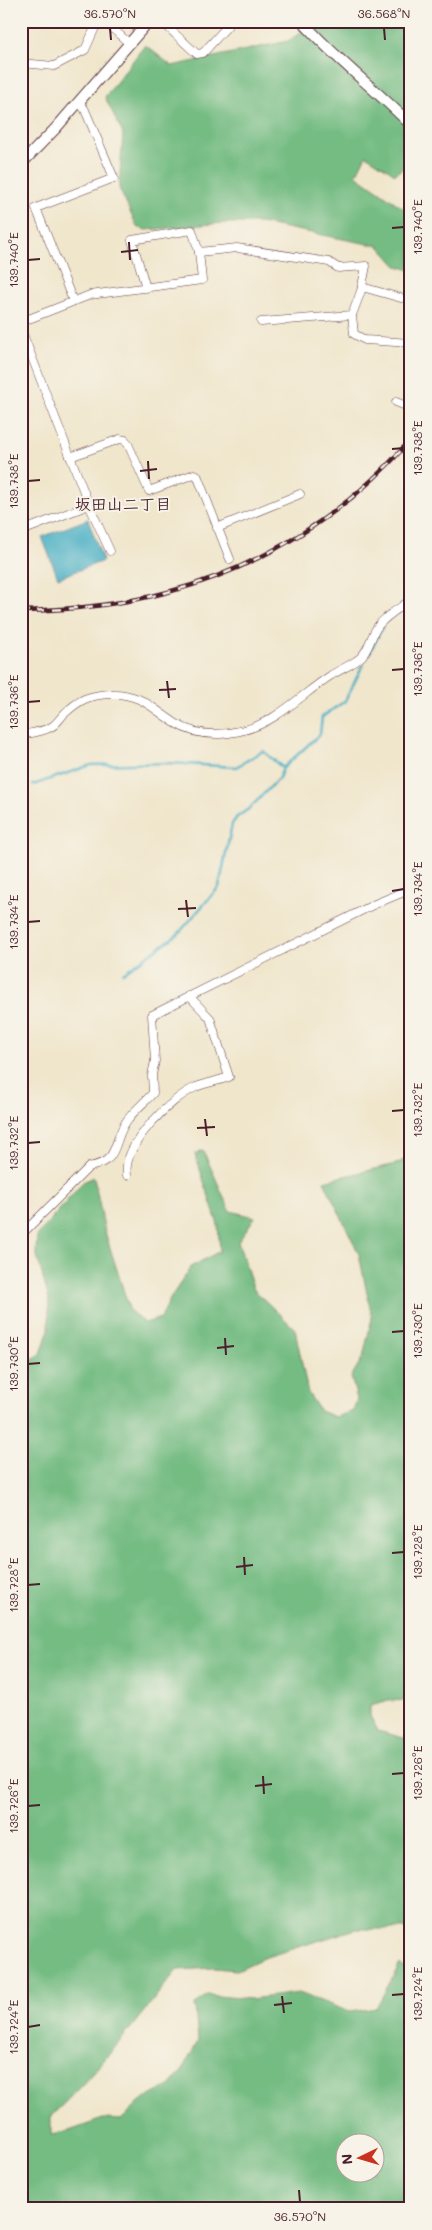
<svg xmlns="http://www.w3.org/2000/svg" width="432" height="2230" font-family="Mali,'Klee One',sans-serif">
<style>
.forest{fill:#74bc83;stroke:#5f6e57;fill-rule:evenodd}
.water{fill:#45aec4;stroke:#486678}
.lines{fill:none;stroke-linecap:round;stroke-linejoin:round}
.stream{stroke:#45aec4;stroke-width:2.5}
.minor-casing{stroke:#633d43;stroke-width:9}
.tertiary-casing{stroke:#633d43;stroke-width:12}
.minor{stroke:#fff;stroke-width:8}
.tertiary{stroke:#fff;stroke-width:10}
.rail-casing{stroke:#4a1f2b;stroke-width:4.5}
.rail{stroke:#f7f3e8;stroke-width:2.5;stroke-dasharray:8;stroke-linecap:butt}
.ticks{fill:none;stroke:#4a1f2b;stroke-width:2}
.labels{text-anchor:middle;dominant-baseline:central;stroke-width:4;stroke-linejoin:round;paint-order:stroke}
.neighbourhood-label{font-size:16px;font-weight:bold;fill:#4a1f2b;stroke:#f7f3e8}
.neatline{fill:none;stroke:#4a1f2b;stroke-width:2}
.ticks-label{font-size:12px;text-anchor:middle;fill:#4a1f2b}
</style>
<rect width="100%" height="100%" fill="#f7f3e8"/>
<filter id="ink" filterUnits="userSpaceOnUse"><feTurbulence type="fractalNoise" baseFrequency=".02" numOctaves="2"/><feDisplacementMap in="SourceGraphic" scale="10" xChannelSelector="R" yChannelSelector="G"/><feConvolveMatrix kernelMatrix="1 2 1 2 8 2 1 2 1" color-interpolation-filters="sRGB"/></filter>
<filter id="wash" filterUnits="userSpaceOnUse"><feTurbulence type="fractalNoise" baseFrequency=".0096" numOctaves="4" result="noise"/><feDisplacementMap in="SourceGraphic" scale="20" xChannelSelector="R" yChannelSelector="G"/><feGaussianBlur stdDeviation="1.12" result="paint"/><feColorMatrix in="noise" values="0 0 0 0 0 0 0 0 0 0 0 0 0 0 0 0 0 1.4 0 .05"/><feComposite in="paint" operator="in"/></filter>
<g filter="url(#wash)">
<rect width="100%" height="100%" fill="#f0e6cc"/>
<g class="forest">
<path d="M302,21H411V131L403,130L411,149V162L395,174L366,155L356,175L410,213L411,270L397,266L379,246L260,223H223L146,230L137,227L119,188L123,134L105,97L145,45L172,66L288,41L300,33L304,24Z"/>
<path d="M411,1149V1700L386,1701L370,1705V1716L378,1731L411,1740V1929H356L263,1958L237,1970L214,1968L177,1970C137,2020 98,2072 51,2116V2135L69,2131L103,2119L121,2120L139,2102L171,2085L182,2071L198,2041L195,2005L207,1995L250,1999L299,1993L350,2012L376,2008L400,1964L411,1976V2209H21V1355L28,1361L41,1354L49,1329V1300L36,1252L37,1236L83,1182L94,1177L105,1232L130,1311L145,1323L161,1318L171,1297L192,1266L220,1251L218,1225L195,1154L203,1150L230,1211L255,1217L238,1242L254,1290L295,1329L308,1393L320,1411L335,1417L353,1411L357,1399L351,1377L363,1357L372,1318L359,1254L324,1181L396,1164L407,1158ZM344,2142H374V2172H344Z"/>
</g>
<path class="water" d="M88,519L103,561L58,578L42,537Z"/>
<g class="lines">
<g class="stream">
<path d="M369,654L382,628"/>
<path d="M33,785L91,765L169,763L236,767L263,751L283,768"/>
<path d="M123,973L178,934L219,887L232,824L237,817L250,808L279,778L283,768L320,734L322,717L345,701L363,665"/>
</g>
</g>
</g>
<g filter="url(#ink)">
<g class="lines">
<defs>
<g id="minor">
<path d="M104,21L130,44"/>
<path d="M161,21L197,54L203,53L232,21"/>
<path d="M21,63L54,66L85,50L98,21"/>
<path d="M199,252L237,248L329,262L338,268L366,266L361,291L352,315L354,334L365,340L411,343"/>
<path d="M362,287L401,298"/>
<path d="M73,301L36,208L114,178L85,110L79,101"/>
<path d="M21,322L90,295L202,280L199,252L192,230L132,240L146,288"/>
<path d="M261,322L352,315"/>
<path d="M21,329L89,505L110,551"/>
<path d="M396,402L411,408"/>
<path d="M70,457L120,439L125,440L128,444L149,491L194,474L197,475L230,559"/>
<path d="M217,528L300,494"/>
<path d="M27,529L89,505"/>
<path d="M21,735C31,733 42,732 51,727C56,725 60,718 64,714C80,699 89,695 111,694C140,693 152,708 175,723C194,735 218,736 240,731C275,724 302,694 330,676C340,669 355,664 362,656C370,647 371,635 378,626C386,615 400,608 411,600"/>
<path d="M127,1175C122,1145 171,1098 196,1087C206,1083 218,1081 229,1077L210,1018L189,996"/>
<path d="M21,1235L89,1167C122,1161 111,1141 128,1119C135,1110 145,1102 153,1093L152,1075L155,1061L152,1015L375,904L411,889"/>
</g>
<g id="tertiary">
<path d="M302,21C335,59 376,89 411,125"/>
<path d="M21,164L56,128L149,21"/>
</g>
</defs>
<use href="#minor" class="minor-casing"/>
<use href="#tertiary" class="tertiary-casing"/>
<use href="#minor" class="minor"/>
<use href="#tertiary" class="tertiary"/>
<defs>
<path id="rail" d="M21,611C70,610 120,605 168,592C260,568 350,512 411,439"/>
</defs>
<use href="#rail" class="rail-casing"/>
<use href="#rail" class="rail"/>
</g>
</g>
<path class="ticks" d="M110,28L111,40M384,28L385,40M392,228L404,227M129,242L130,260M121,252L138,250M28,260L40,259M392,449L404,448M148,461L149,479M140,471L157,469M28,481L40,480M392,670L404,669M167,681L169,698M159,690L176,689M28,702L40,701M392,891L404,889M186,900L188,917M178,909L196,908M28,922L40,921M392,1111L404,1110M205,1119L207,1136M197,1128L215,1127M28,1143L40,1142M392,1332L404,1331M225,1338L226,1355M217,1348L234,1346M28,1364L40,1363M392,1553L404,1552M244,1557L245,1575M236,1567L253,1565M28,1585L40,1584M392,1774L404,1773M263,1776L264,1794M255,1786L272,1784M28,1806L40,1805M392,1995L404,1994M282,1996L284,2013M274,2005L292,2003M28,2027L40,2025M299,2190L300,2202"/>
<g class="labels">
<g class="neighbourhood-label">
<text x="123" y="503">坂田山二丁目</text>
</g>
</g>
<rect width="432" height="2230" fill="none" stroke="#f7f3e8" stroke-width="55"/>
<g transform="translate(360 2158) rotate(265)"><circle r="24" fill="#f7f3e8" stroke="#b29e9c"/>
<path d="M0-4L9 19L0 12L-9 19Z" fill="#c8321e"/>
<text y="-8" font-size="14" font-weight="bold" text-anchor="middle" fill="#4a1f2b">N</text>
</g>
<rect x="28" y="28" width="376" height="2174" class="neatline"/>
<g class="ticks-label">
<text x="110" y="18">36.570°N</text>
<text x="384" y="18">36.568°N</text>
<text transform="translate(418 227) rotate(-90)" y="4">139.740°E</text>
<text transform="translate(14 260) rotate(-90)" y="4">139.740°E</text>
<text transform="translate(418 448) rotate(-90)" y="4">139.738°E</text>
<text transform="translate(14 481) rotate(-90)" y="4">139.738°E</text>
<text transform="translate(418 669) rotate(-90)" y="4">139.736°E</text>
<text transform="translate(14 702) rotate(-90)" y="4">139.736°E</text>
<text transform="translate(418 889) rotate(-90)" y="4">139.734°E</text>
<text transform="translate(14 922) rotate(-90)" y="4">139.734°E</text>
<text transform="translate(418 1110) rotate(-90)" y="4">139.732°E</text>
<text transform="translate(14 1143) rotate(-90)" y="4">139.732°E</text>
<text transform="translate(418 1331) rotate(-90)" y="4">139.730°E</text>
<text transform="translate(14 1364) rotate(-90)" y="4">139.730°E</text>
<text transform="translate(418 1552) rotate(-90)" y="4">139.728°E</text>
<text transform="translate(14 1585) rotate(-90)" y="4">139.728°E</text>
<text transform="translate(418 1773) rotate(-90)" y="4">139.726°E</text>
<text transform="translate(14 1806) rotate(-90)" y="4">139.726°E</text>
<text transform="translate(418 1994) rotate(-90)" y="4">139.724°E</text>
<text transform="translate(14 2027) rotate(-90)" y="4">139.724°E</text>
<text x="300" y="2221">36.570°N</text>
</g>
</svg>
